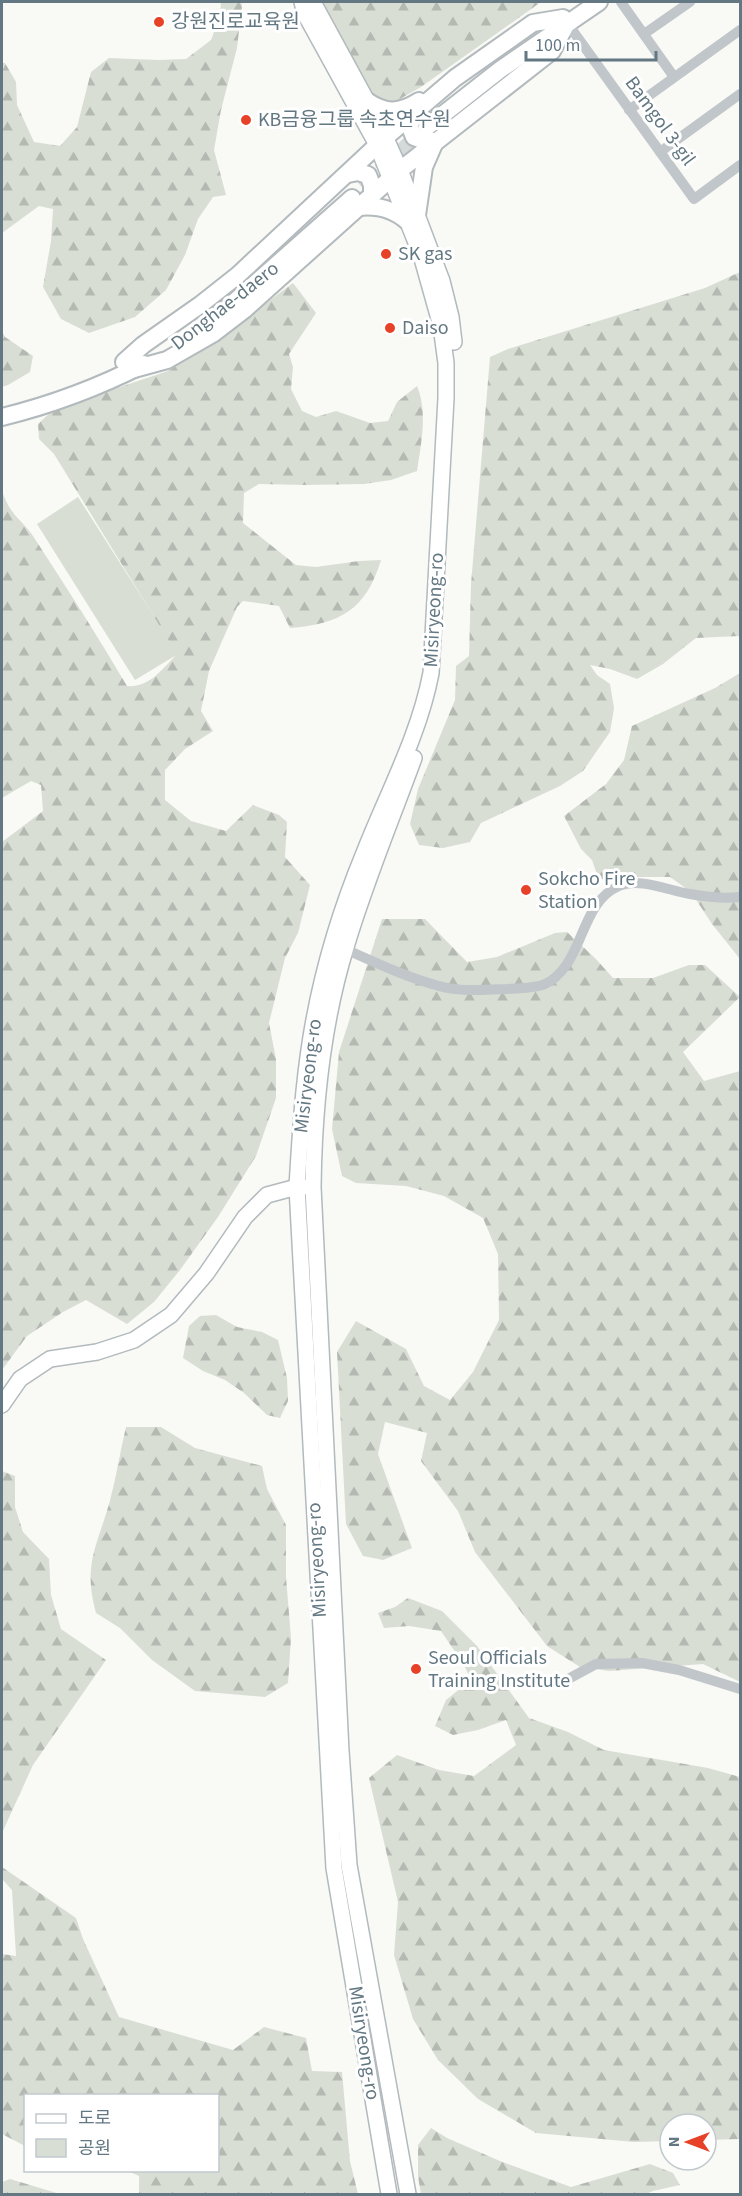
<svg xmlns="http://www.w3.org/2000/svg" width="742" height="2196" font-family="'Source Sans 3','Noto Sans KR',sans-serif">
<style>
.green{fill:#d9ded5}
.forest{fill:url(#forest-firs)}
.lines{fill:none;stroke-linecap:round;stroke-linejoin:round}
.primary-tunnel{stroke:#d4d9d9;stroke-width:16;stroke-dasharray:16 8;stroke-linecap:butt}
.secondary-casing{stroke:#b2babe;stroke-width:18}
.primary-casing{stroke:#b3babd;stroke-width:20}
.street{stroke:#c0c6c9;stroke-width:10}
.secondary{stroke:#fff;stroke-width:15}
.primary{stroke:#fff;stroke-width:16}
.poi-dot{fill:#e74128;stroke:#fff;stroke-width:2}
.labels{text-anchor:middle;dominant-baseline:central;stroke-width:6;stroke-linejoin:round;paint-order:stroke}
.poi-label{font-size:20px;fill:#637882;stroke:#fff;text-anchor:start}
.street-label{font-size:20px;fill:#637882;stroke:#fff}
</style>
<defs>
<pattern id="forest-firs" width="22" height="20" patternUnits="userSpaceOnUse" patternTransform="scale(1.5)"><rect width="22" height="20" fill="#d9ded5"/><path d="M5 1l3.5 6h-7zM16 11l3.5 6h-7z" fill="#b4b9b2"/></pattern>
</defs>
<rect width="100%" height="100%" fill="#f9f9f6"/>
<path class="green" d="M78,497L178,654L135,680L37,524Z"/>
<g class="forest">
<path d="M221,2H241L242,6L237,48L221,110L214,150L226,195L213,197L198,219L185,255L166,290L135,317L89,333L61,319L43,287L51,241L53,209L39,206L2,233V63H5L16,82L17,105L34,142L60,146L77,127L91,72L109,58L159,60L186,59L211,40L220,16Z"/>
<path d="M321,2H541L421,87L393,103L370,95Z"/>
<path d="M740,272V636L696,638L663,664L637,679L610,669L590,665L597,675L610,684L614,708L610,732L583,771L560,786L481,823L470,842L443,848L419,845L410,824L418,789L455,700L456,666L469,656L471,584L490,357L508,349L705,288Z"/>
<path d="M293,283L316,313L289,354L293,367L291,389L302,411L316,417L336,411L370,423L388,421L397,402L417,386C428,412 421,444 417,471L391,480L364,484L305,485L259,484L244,493L243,523L296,565L316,567L359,561L381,560C366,610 340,624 290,628L279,606L243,601L237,607L209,671L201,711L213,731L185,749L165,770V800L191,821L226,831L253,805L279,815L287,822L285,857L310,885L298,933L285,958L269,1023L276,1059V1098L256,1156L218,1217L180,1270L154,1302L127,1324L86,1300L63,1312L27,1336L2,1370V842L43,811L41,785L31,781L2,798V491C10,515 20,518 33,536C65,585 97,635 127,686C150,688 163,668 177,654L54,454L39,439L38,424L54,409L93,391L120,387L168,371L203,350Z"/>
<path d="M2,331L5,337L33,356L30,372L8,385L2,387Z"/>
<path d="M740,673V959L712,924L691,892L670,877H613L599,880L592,860L581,849L564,816L606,784L624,760L632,726L715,688Z"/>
<path d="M382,919H425L467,962L497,957L555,933L567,932L595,958L613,978H653L689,965H705L740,997L683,1052L704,1081L740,1071V1682L703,1664L609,1671L580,1667L547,1646L475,1552L458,1511L421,1461L427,1433L385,1422L378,1454L412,1548L383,1560L363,1556L346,1524L337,1352L356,1321L406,1349L424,1386L450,1400L473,1372L499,1320L498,1254L483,1218L444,1196L406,1186L356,1183L342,1176L332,1129L339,1052Z"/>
<path d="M216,1315L237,1327L262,1332L278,1340L287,1378L288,1401L280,1418L267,1415L244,1393L225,1380L203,1371L183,1358L189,1326L200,1316Z"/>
<path d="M126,1427H161L195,1448L262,1466L267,1489L286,1525V1577L291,1638L288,1683L265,1697L195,1691L152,1660L120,1628L96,1613C83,1565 96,1549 109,1504C116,1479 120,1452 126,1427Z"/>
<path d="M2,1471L15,1476V1507L23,1532L49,1559L51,1595L61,1629L106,1660L33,1765L2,1833Z"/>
<path d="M408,1598L442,1611L477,1646L529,1718L568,1732L604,1750L708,1768L740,1777V2139L706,2140V2124H670V2141L634,2142L536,2133L478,2099L438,2060L413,2019L394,1955L398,1902L369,1778L397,1755L439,1770L474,1776L516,1745L506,1720L478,1730L453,1735L435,1726L446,1700L471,1680L464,1665L441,1631L409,1626L384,1628L378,1613L395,1607Z"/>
<path d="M2,1867L76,1918L83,1939L119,2017L233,2050L264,2027L306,2038L312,2071L342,2072L350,2161L358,2194H139V2176L128,2171L218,2170V2096H26L25,2146L2,2134V1954L16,1956L12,1890L2,1879Z"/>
<path d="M431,2128L447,2138L500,2161L571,2187L650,2164L673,2173L680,2185L653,2191L646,2194H421L418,2177V2145Z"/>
<path d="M10,2179L60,2194H2V2182Z"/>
</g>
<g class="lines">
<path class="primary-tunnel" d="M363,188L425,129"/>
<defs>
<g id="secondary">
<path d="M302,2L305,14L377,145L421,255L441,326L446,363V398L431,673C419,736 387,794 364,853C340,911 321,975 311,1037C303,1086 300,1137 297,1187L334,1868L389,2194"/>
<path d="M313,2L379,123L400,170L442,281L451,317L454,342"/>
<path d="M2,1405L20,1379L50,1359L97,1352L134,1340L171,1315L206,1274L245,1217L267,1195L297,1187H304"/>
<path d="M408,2194L349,1865L341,1751L313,1187C314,1106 322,1025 346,947C365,883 391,821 414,758"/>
</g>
<g id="primary">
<path d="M367,101C386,114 400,113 419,101"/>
<path d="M413,114L410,127L414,137L425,141H436"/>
<path d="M427,127L501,69L599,2"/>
<path d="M348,174L358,172L368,175L372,185V195"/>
<path d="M359,207C378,205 394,209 408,222"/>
<path d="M417,215L424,167L434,144"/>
<path d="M214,320L352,198"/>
<path d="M124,362L143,345L200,305L238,275L386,137L455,78L533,23L563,18"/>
<path d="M134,369L167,360L214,333L244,310L400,170L552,51L567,23"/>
<path d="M2,417C51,405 99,387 144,364"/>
</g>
</defs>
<use href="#secondary" class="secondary-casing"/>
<use href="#primary" class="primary-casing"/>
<g class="street">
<path d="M621,2L674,77"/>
<path d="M565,20L694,199L740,165"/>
<path d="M644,34L690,2"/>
<path d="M629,110L740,30"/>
<path d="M660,152L740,94"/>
<path d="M345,949C376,963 406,977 439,986C460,992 485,990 507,989C535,987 549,990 567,964C584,939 588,899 619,886C639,877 670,891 690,894C707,897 724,899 740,897"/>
<path d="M570,1678L596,1664L642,1663L679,1670L740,1689"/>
</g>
<use href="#secondary" class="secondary"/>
<use href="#primary" class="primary"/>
</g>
<g class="poi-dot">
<circle cx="159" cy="22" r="6"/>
<circle cx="246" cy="120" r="6"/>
<circle cx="386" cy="254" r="6"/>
<circle cx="390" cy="328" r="6"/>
<circle cx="526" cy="890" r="6"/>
<circle cx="416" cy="1669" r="6"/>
</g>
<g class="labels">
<g class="poi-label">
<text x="171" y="22">강원진로교육원</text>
<text x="258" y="120">KB금융그룹 속초연수원</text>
<text x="398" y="254">SK gas</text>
<text x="402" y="328">Daiso</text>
<text x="538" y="879">Sokcho Fire<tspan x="538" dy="23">Station</tspan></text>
<text x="428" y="1658">Seoul Officials<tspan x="428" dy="23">Training Institute</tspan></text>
</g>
<g class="street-label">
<text transform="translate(660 121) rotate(54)">Bamgol 3-gil</text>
<text transform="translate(225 306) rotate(-38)">Donghae-daero</text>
<text transform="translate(434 610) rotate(-87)">Misiryeong-ro</text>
<text transform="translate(308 1076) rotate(-83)">Misiryeong-ro</text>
<text transform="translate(317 1560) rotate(-93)">Misiryeong-ro</text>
<text transform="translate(364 2043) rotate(81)">Misiryeong-ro</text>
</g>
</g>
<rect width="742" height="2196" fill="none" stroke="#637882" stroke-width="6"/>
<rect x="24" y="2094" width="195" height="78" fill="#ffffff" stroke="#c1c9cd" stroke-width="1.5"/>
<rect x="36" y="2114" width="30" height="9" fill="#ffffff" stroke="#c1c9cd" stroke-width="1.5"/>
<text x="78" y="2124" font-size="18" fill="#637882">도로</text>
<rect x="36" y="2139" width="30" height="18" fill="#d9ded5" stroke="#c1c9cd" stroke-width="1.5"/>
<text x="78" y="2154" font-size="18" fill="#637882">공원</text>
<g transform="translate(688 2142) rotate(270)"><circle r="28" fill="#ffffff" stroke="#c1c9cd" stroke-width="1.5"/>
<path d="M0-4.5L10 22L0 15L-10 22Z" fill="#e74128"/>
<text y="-9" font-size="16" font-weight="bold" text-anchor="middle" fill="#637882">N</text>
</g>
<path d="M526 51v9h130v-9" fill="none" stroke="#637882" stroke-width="3"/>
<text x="535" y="51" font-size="18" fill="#637882" stroke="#ffffff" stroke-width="4.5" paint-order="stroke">100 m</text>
</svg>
